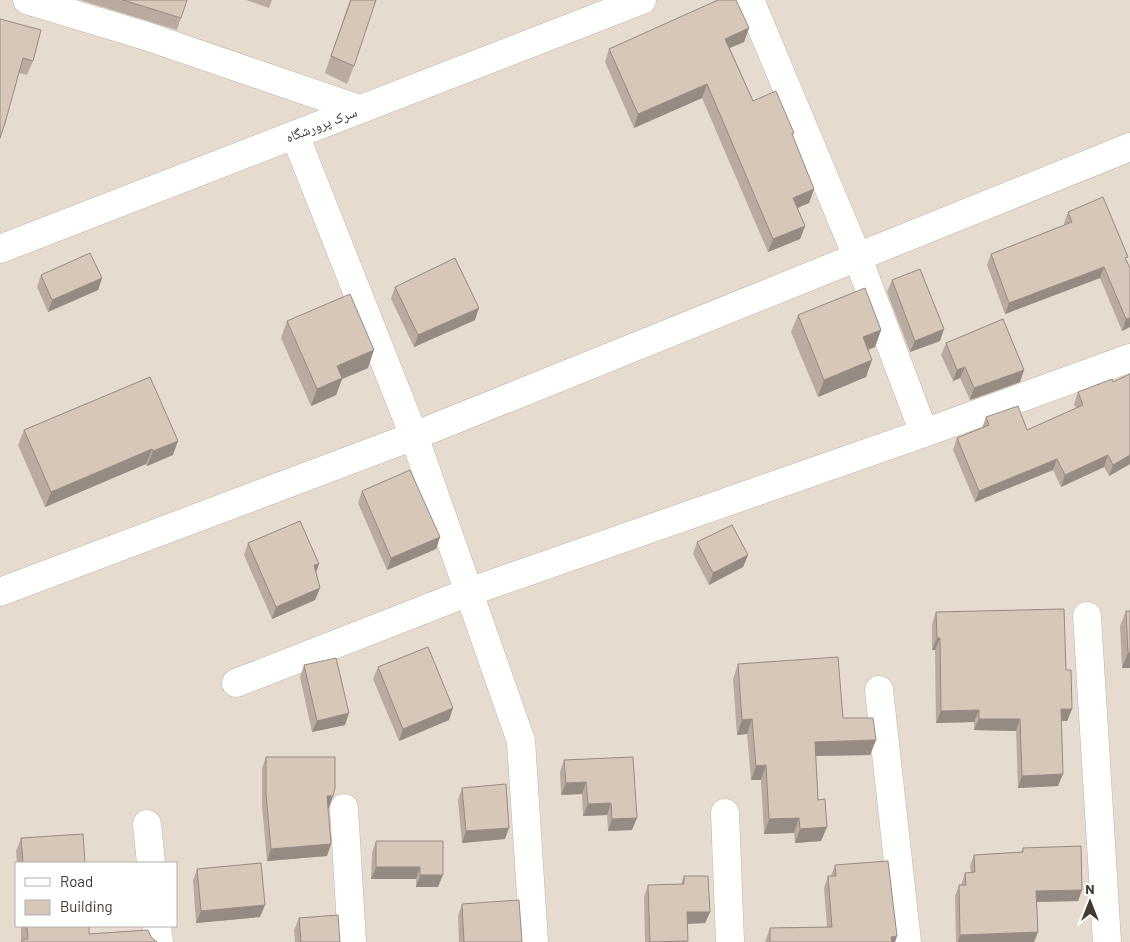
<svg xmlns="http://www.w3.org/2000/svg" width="1130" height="942" font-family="Barlow,'Noto Naskh Arabic',sans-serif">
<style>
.residential{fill:#e6dbcf;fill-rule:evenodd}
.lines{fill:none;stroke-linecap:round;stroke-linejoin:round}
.minor-casing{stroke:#c0b4a7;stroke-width:29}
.minor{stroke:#fff;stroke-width:28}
.wall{fill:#b9ab9f}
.shaded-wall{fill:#968b82}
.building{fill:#d7c7b9;stroke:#968b82}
.labels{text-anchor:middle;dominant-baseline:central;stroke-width:4;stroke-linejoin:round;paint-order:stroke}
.street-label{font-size:14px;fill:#433a32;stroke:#fff}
</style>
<rect width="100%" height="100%" fill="#f2eae1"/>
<path class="residential" d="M0,0H1130V942H0ZM16,863H176V926H16Z"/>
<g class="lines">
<defs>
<g id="minor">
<path d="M27,0L146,36L359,109"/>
<path d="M750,0L857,256L924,433"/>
<path d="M295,135L414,436L521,741L534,942"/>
<path d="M0,249L642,0"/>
<path d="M0,592L414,436L1130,147"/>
<path d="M1087,616L1107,942"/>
<path d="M236,683L469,592L924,433L1130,358"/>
<path d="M879,690L907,942"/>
<path d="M344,808L352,942"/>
<path d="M725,813L730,942"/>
<path d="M147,824L151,863"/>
<path d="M157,926L159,942"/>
</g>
</defs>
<use href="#minor" class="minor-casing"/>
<use href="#minor" class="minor"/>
</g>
<g class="wall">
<path d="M80,0H187L177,30Z"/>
<path d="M246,0H272L269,8Z"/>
<path d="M350,0L354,66L347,84L325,73Z"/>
<path d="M0,19L33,61L27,75L19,73Z"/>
<path d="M749,28L744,42L730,48L753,101L794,133L792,136L814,189L809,203L797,208L805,226L800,239L768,252L702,98L634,128L605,62L609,49Z"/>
<path d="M1068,212L1127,261L1130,268V327L1122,331L1100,278L1005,314L987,265L991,254L1064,225V223Z"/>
<path d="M41,275L102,278L98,290L48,312L37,287Z"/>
<path d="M892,280L940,341L910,352L887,292Z"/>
<path d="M395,287L475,320L414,347L391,299Z"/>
<path d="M798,315L881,330L875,347L868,350L866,377L818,397L791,332Z"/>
<path d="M287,321L368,368L342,379L336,395L311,406L281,338Z"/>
<path d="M946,343L1024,370L1020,382L970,400L960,378L953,381L941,355Z"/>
<path d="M1130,374V464L1109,476L1104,467L1061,487L1053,470L975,502L953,450L957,438L982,428L986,417L1027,430L1076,408L1074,404L1078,392L1113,382Z"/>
<path d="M150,377L173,455L147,466L146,464L45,507L18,445L24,430Z"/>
<path d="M362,491L440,537L436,549L387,570L358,503Z"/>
<path d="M697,542L748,555L743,567L709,585L693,554Z"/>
<path d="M248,543L319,564L316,572L320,588L315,600L272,619L244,555Z"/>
<path d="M1126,611L1130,668H1122L1120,626Z"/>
<path d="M936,612L1066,670L1072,709L1067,721H1061L1058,786L1018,788L1016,731L974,730V722L936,723L935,650H932V624Z"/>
<path d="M738,664L843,718L876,740L870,755L816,756L818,800L827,827L821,841L795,843L794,833L764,834L761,780H751L747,734L737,735L733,679Z"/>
<path d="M304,665L345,725L312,732L300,677Z"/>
<path d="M378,667L449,720L399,741L373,679Z"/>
<path d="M266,757L329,808H328L331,844L327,856L267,861L262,806V768Z"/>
<path d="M633,757L632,830L608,831L607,815L583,816L582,794L561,795L560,772L564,760Z"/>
<path d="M462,788L505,839L462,843L458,800Z"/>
<path d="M21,838L85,863H17L16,851Z"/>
<path d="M376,841H443L438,887H416V879H371L372,853Z"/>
<path d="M1023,848L1082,890L1078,901L1037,902L1038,932L1034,942H956L955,896L959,885H961L965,873H971L970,866L974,855L1021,852Z"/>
<path d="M835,865L897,936L895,942H765L770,928L827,927L824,888L828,876H831Z"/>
<path d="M197,869L260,917L196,923L193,880Z"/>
<path d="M684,876L710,912L705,923L687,924V942H645L644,897L648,885L681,884Z"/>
<path d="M462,904L522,942H459L458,916Z"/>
<path d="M299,918L340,942H295L294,930Z"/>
<path d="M21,926H89V934L151,937L157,942H21Z"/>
</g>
<g class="shaded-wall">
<path d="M749,28L744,42L720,52L725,39Z"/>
<path d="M707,84L702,98L634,128L638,114Z"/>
<path d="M814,189L809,203L788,212L793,198Z"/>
<path d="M805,226L800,239L768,252L773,239Z"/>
<path d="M1104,267L1100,278L1005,314L1009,303Z"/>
<path d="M102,278L98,290L48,312L52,300Z"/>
<path d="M479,308L475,320L414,347L418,335Z"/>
<path d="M1130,318V327L1122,331L1126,319Z"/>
<path d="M944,329L940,341L910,352L915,341Z"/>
<path d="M881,330L875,347L856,354L863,337Z"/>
<path d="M374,350L368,368L342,379L336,395L311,406L317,389L337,366Z"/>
<path d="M872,360L866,377L818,397L824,380Z"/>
<path d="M965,367L960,378L953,381L957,370Z"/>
<path d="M1024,370L1020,382L970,400L974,388Z"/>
<path d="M178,441L173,455L147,466L153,451Z"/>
<path d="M152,449L146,464L45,507L51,492Z"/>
<path d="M1108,455L1104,467L1061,487L1065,475Z"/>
<path d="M1130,455V464L1109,476L1113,465Z"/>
<path d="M1057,459L1053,470L975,502L979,491Z"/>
<path d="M440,537L436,549L387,570L391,558Z"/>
<path d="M748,555L743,567L709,585L713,573Z"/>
<path d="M319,564L315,575L314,565Z"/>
<path d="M320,588L315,600L272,619L276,607Z"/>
<path d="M937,638H940L935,650H932Z"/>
<path d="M1128,653H1130V668H1122Z"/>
<path d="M453,708L449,720L399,741L403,729Z"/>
<path d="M1061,709H1072L1067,721H1056Z"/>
<path d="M979,710L974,722L936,723L941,711Z"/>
<path d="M349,713L345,725L312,732L317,721Z"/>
<path d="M752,719L747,734L737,735L742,720Z"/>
<path d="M979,719H1020L1016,731L974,730Z"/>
<path d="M876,740L870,755L810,756L815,742Z"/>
<path d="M766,765L761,780H751L756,766Z"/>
<path d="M1063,774L1058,786L1018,788L1022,776Z"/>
<path d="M586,782L582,794L561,795L566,783Z"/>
<path d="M327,796H333L329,808H322Z"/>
<path d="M611,803L607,815L583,816L588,804Z"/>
<path d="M637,818L632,830L608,831L612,819Z"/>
<path d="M799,818L794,833L764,834L769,819Z"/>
<path d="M827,827L821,841L795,843L800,829Z"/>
<path d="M509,828L505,839L462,843L466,831Z"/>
<path d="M331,844L327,856L267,861L271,849Z"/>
<path d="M376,867H420L416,879H371Z"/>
<path d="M420,875H443L438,887H416Z"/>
<path d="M1082,890L1078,901L1032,902L1036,891Z"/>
<path d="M265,905L260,917L196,923L201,911Z"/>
<path d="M687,912H710L705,923L682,924Z"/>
<path d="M1038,932L1034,942H958L960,935Z"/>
<path d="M897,936L895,942H889L891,937Z"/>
</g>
<g class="building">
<path d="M123,0H187L181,18Z"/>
<path d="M351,0H376L354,66L331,56Z"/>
<path d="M718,0H736L749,28L725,39L753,101L776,91L794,133L792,134L814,189L793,198L805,226L773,239L707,84L638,114L609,49Z"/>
<path d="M0,19L41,30L33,61L23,58L5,123L0,138Z"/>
<path d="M1103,197L1128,257L1125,258L1130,268V318L1126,319L1104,267L1009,303L991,254L1072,222L1068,212Z"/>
<path d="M90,253L102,278L52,300L41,275Z"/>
<path d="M455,258L479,308L418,335L395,287Z"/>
<path d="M920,269L944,329L915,341L892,280Z"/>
<path d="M865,288L881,330L863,337L872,360L824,380L798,315Z"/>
<path d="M350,294L374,350L337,366L342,378L317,389L287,321Z"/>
<path d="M1003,319L1024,370L974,388L965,367L957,370L946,343Z"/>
<path d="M1130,374V455L1113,465L1108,455L1065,475L1057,459L979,491L957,438L989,425L986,417L1018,406L1027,430L1083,405L1078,392L1112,379L1113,382Z"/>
<path d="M150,377L178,441L153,451L152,449L51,492L24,430Z"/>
<path d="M410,470L440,537L391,558L362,491Z"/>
<path d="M300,521L319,564L314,565L320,588L276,607L248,543Z"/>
<path d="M732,525L748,555L713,573L697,542Z"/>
<path d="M1064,609L1066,670H1071L1072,709H1061L1063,774L1022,776L1020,719H979V710L941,711L940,638H937L936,612Z"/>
<path d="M1126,611H1130V653H1128Z"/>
<path d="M428,647L453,708L403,729L378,667Z"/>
<path d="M838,657L843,718H873L876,740L815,742L818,800L825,799L827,827L800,829L799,818L769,819L766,765L756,766L752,719L742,720L738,664Z"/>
<path d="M336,658L349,713L317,721L304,665Z"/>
<path d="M266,757H335V788L333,796H327L331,844L271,849L266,794Z"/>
<path d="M633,757L637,818L612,819L611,803L588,804L586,782L566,783L564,760Z"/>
<path d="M506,784L509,828L466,831L462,788Z"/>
<path d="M83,834L85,863H23L21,838Z"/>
<path d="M376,841H443V875H420V867H376Z"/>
<path d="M1081,846L1082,890L1036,891L1038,932L960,935L959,885H966L965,873L975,872L974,855L1023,852V848Z"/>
<path d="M888,861L897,936L891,937L892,942H770V928L832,927L828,876H836L835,865Z"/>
<path d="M261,863L265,905L201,911L197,869Z"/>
<path d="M684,876H708L710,912H687L688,941L650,942L648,885L684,884Z"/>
<path d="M519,900L522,942H464L462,904Z"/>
<path d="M338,915L340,942H301L299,918Z"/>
<path d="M27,926H89V934L148,930L151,937L157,942H22V940L28,939Z"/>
</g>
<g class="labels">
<g class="street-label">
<text transform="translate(321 124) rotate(-21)">سرک پرورشگاه</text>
</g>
</g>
<rect x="15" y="862" width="162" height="65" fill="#ffffff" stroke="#b4b0ad"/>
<rect x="25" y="878" width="25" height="8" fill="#ffffff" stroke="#b4b0ad"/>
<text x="60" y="887" font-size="15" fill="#433a32">Road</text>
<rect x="25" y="900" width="25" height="15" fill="#d7c7b9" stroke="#b4b0ad"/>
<text x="60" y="912" font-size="15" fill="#433a32">Building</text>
<g transform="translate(1090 902)" stroke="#ffffff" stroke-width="4" paint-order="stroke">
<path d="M0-4L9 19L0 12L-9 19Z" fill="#433a32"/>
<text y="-8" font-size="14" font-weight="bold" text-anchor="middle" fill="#433a32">N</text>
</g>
</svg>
